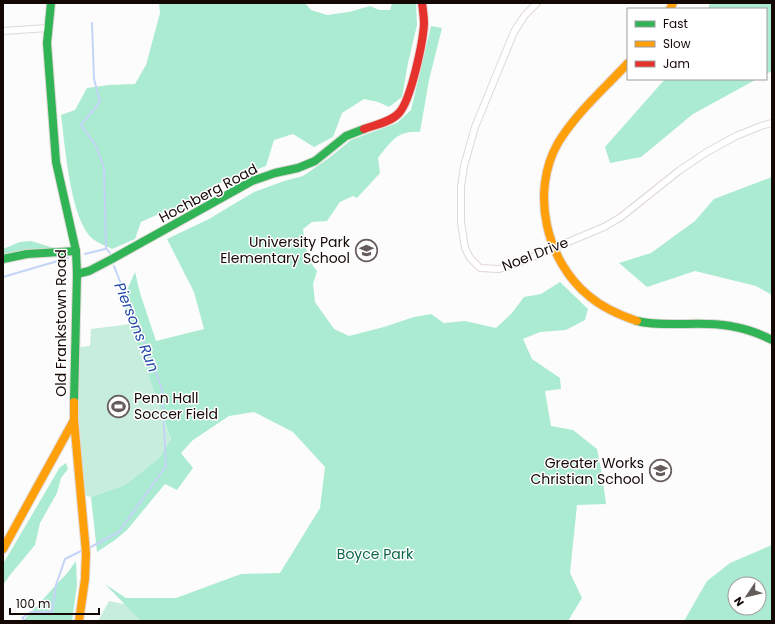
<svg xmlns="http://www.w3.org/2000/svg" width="775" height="624" font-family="Poppins,sans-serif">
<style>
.green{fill:#c7eedc}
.forest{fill:#abebd1;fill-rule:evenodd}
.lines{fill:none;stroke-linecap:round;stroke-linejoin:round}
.stream{stroke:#c3d4f7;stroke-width:2}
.street-casing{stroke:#e0d8d5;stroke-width:8}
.fast-casing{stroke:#e0d8d5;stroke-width:10}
.slow-casing{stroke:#e0d8d5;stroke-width:10}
.jam-casing{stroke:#e0d8d5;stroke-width:10}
.street{stroke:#fff;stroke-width:6}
.fast{stroke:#30b455;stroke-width:8}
.slow{stroke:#ff9f0a;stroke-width:8}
.jam{stroke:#e5322d;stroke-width:8}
.labels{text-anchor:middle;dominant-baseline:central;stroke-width:3;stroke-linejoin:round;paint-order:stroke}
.street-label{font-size:14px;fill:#140805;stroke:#fff}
.poi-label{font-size:14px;fill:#140805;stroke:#fff;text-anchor:end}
.park-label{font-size:14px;fill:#0a6749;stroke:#fff}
.water-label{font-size:15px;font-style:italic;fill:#244aa8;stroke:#fff}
</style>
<rect width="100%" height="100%" fill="#fcfcfc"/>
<g class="green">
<path d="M130,324L171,439L159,458L125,485L91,497L83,495L77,420L79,347L90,346L91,329Z"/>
<path d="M109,601L209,621H98Z"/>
</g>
<g class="forest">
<path d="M159,3H305L311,10L327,15L349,12L370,6L379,10H390L392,3H416L417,25L408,63L402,97L389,107L378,102L364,99L342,113L333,137L314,147L293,134L274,140L266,166L214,185L205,200L193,202L185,210L170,209L141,222L135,239L112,249C106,246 98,243 93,239C70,220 65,144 61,115L75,110L87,88L109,85L135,84L146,65L160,13Z"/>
<path d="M710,3H772V71L766,74V9H708Z"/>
<path d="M431,26L442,28L429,80L420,132C397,130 391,142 378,158L380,173L357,198L353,196L340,202L327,221L312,222L303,229C305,244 306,259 317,271L313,284L315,302L334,329L349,336L384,327L414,317L431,314L444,323L465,321L496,328L512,313L524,297L541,294L560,282L588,309L585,320L566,330L540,332L523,339L532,359L560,378L561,389L545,391L551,426L573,430L597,449L602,474L606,504L577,505L570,573L582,598L568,621H141L105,584L126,598H176L241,574L280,573L320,508L325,467L293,432L254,412L229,416L193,440L181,453L193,468L177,490L165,484L127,530L115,540L97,552L91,497L125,485L159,458L171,439L122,301L135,272L140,293L156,341L204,329L194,292L167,239L209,219L254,192L284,181L303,176L329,158L351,140L397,123L411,110Z"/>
<path d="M665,79H757L693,114L641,157L610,163L605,147Z"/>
<path d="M772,177V295L756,286L695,271L647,287L619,263L651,253L695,221L714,199Z"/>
<path d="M31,241L54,248L3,256V249L20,242Z"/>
<path d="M66,463L68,469L61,478L57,493L40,523L35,545L10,575L3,585V564L60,467Z"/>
<path d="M772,545V621H684L707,581L730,563ZM735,584H759V608H735Z"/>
<path d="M76,561L77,585L72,621H23L68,572Z"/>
</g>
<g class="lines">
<g class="stream">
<path d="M92,23L94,79L100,102L81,125L96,146L104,168L106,248L110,253"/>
<path d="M85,254L105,249"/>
<path d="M3,277L68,258"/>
<path d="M89,548L119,532L166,466L162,389L114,266"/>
<path d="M26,621L22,618L31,612H52L56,585L65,559L83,550"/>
</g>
<defs>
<g id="street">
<path d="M537,3L525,15L514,32L475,127L464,166L461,187V222L465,248L470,258L480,268L499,269L518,263L604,227L621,217L680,170L707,152L736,136L761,126L772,123"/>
<path d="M3,31L48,28"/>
</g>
<g id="fast">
<path d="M51,3L47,43L56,162L76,251L77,274L74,402"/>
<path d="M3,259L27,254L76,251"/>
<path d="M77,274L89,271L112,259L252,181L275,173L298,168L315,161L346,136L364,129"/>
<path d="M637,321C653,325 670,324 686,324C718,323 743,325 772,340"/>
</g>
<g id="slow">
<path d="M670,9L673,3"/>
<path d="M628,63C604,89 576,113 558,143C530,192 546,261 589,296C603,308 619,315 637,321"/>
<path d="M74,402V420L86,553L85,579L79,621"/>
<path d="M3,549L74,420"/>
</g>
<path id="jam" d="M364,129C375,125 391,122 399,113C411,100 423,42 424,24C424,18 423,10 422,3"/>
</defs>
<use href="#street" class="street-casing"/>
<use href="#fast" class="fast-casing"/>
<use href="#slow" class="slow-casing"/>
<use href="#jam" class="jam-casing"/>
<use href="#street" class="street"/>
<use href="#fast" class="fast"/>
<use href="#slow" class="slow"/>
<use href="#jam" class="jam"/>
</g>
<defs>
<symbol id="school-ring" viewBox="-11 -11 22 22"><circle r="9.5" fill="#fff" stroke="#655d5b" stroke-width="1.5"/><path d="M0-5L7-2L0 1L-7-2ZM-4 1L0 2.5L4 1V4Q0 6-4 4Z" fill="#655d5b"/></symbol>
<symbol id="stadium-ring" viewBox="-11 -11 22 22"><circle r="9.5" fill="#fff" stroke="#655d5b" stroke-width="1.5"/><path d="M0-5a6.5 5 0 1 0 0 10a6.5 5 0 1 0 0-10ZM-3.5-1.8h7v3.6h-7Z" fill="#655d5b"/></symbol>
</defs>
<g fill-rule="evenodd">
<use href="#school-ring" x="354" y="238" width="25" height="25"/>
<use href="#stadium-ring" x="106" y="394" width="25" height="25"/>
<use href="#school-ring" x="648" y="458" width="25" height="25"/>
</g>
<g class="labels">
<g class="street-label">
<text transform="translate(208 193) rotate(-28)">Hochberg Road</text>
<text transform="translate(535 254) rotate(-21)">Noel Drive</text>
<text transform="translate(61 323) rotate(-90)">Old Frankstown Road</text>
</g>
<g class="poi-label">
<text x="350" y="242">University Park<tspan x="350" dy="16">Elementary School</tspan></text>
<text x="134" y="398" text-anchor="start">Penn Hall<tspan x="134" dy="16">Soccer Field</tspan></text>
<text x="644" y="463">Greater Works<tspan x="644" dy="16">Christian School</tspan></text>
</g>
<g class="park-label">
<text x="375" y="554">Boyce Park</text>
</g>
<g class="water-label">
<text transform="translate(137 327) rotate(68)">Piersons Run</text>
</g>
</g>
<rect width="775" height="624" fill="none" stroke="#140805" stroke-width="8"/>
<rect x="627" y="8" width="140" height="72" fill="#ffffff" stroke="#a19c9b"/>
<rect x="635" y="21" width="20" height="6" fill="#30b455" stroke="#a19c9b"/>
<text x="663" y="28" font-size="12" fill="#140805">Fast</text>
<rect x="635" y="41" width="20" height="6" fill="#ff9f0a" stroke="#a19c9b"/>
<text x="663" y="48" font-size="12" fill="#140805">Slow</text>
<rect x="635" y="61" width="20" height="6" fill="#e5322d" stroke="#a19c9b"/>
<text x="663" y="68" font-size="12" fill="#140805">Jam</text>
<g transform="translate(747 596) rotate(235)"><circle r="19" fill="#ffffff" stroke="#a19c9b"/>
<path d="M0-3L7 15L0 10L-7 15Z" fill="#655d5b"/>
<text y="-6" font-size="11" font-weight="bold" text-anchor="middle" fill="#140805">N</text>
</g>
<path d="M10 608v6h89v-6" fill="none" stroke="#140805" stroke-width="2"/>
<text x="16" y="608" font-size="12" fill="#140805" stroke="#ffffff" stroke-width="3" paint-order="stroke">100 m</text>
</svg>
